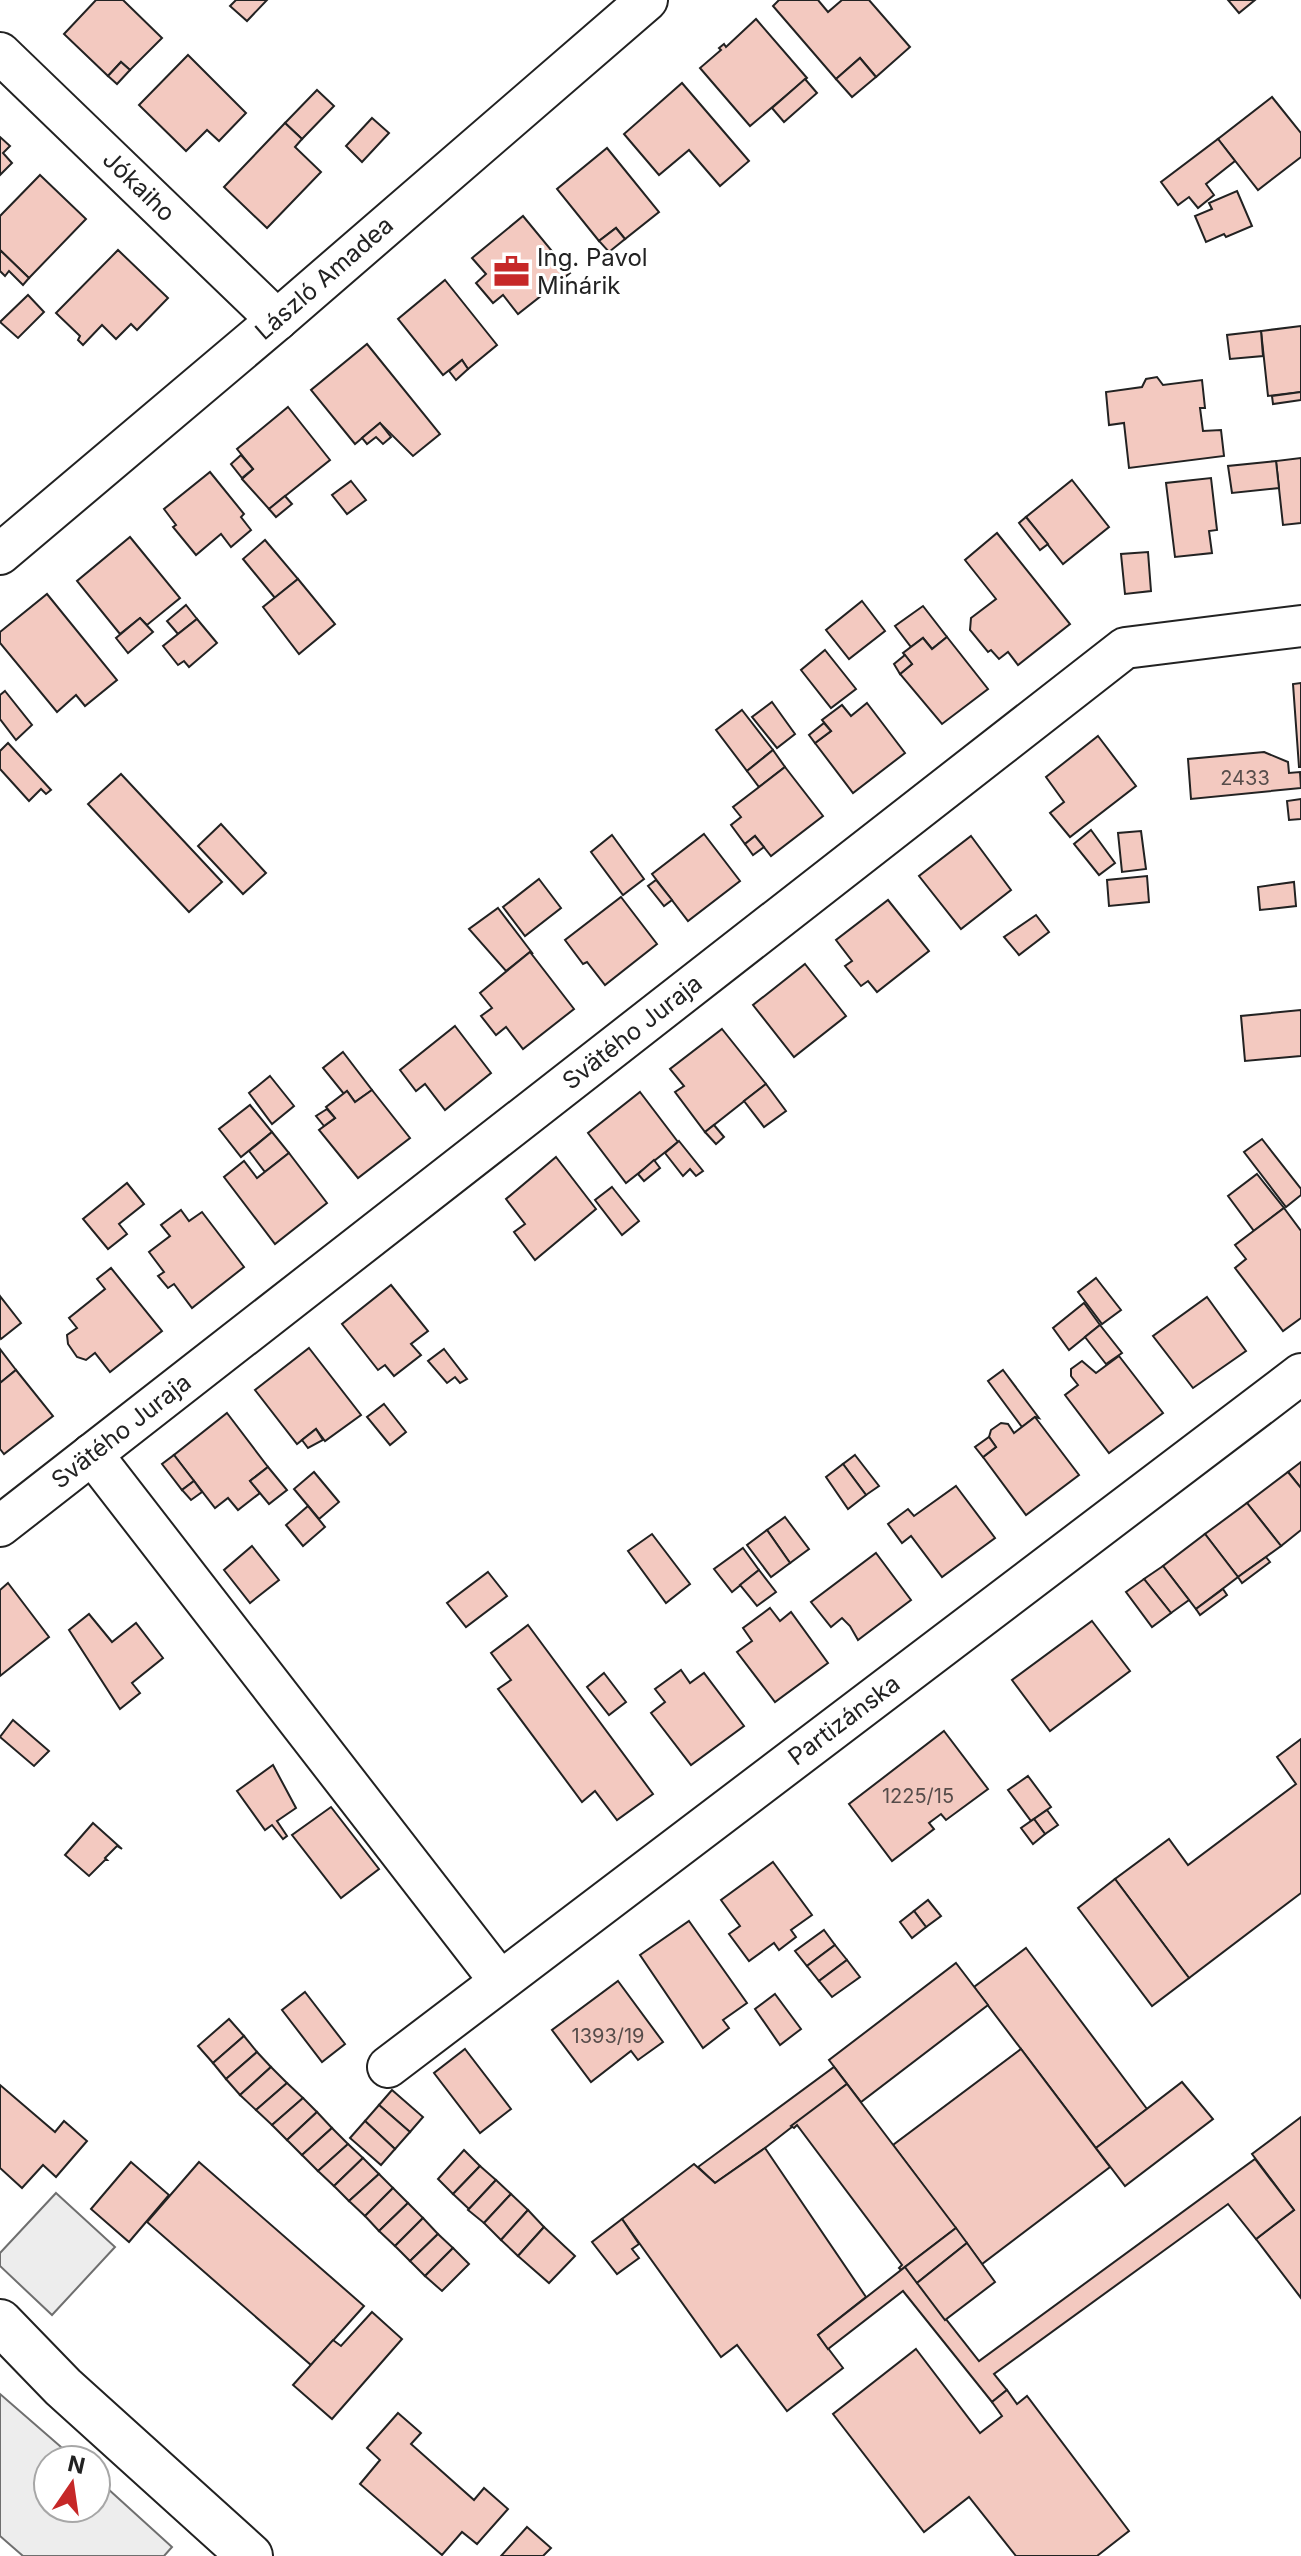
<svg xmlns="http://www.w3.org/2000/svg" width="1301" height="2556" font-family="Inter,sans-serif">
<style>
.parking{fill:#ededed;stroke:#6f6f6f;stroke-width:2}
.building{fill:#f3c9c0;stroke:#222;stroke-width:2}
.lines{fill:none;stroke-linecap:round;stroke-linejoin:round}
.street-casing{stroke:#222;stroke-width:44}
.secondary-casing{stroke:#222;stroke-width:48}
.street{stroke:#fff;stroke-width:40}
.secondary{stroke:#fff;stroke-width:44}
.labels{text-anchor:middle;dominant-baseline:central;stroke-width:6;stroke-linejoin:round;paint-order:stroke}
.number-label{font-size:20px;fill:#564c4a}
.street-label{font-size:24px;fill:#222;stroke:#fff}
.poi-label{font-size:24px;fill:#222;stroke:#fff;text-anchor:start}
</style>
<rect width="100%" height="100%" fill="#fff"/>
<g class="parking">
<path d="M56,2193L115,2247L52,2315L0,2266V2253Z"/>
<path d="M0,2394L76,2460H48V2508H96V2478L172,2547L164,2556H23L0,2536Z"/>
</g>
<g class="building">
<path d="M96,0H123L162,38L130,70L121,62L108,76L64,34Z"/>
<path d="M236,0H267L247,21L230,6Z"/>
<path d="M779,0H818L828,12L842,0H869L910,47L876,77L860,58L836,79L773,6Z"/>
<path d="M1228,0H1255L1239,13Z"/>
<path d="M756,19L807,78L750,126L700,68L721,50L719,48L724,44L726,47Z"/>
<path d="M188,55L246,113L219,141L207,130L186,151L139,105Z"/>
<path d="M860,58L876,77L852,97L836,79Z"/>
<path d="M121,62L130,70L117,84L108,76Z"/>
<path d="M805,79L817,93L784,122L772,108Z"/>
<path d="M682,83L749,161L720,186L689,150L659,175L624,134Z"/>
<path d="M317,90L334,106L302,139L285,123Z"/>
<path d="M1272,97L1301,133V157L1258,190L1218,139Z"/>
<path d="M372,118L389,133L362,162L346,146Z"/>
<path d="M285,123L302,139L295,147L321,172L267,228L224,187Z"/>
<path d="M0,137L10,146L3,153L12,163L0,175Z"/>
<path d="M1218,139L1235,161L1206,184L1214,195L1198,208L1189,197L1178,205L1161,182Z"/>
<path d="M607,148L659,212L625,239L616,228L599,241L557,189Z"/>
<path d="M40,175L86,219L29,278L0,250V216Z"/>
<path d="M1237,191L1252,226L1226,237L1224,234L1206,242L1195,216L1212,209L1209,203Z"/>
<path d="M523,216L570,273L518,314L503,295L493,303L476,283L486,274L472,258Z"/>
<path d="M616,228L625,239L609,252L599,241Z"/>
<path d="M0,250L29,278L23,285L9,271L5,276L0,271Z"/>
<path d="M118,250L168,298L137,330L131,324L116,339L102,325L83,345L78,340L80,336L56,313Z"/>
<path d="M445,280L497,345L468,369L462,360L443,375L398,319Z"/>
<path d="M28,295L44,312L18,338L0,322Z"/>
<path d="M1301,326V392L1268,396L1261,331Z"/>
<path d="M1261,331L1263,356L1230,359L1227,335Z"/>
<path d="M367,344L440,434L413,456L380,423L355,444L311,390Z"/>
<path d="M462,360L468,369L456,380L449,371Z"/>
<path d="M1157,377L1163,385L1202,380L1205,408H1200L1203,431L1221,430L1224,456L1129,468L1124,423L1109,425L1106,392L1142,387L1146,379Z"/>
<path d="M1301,392V400L1273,404L1272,396Z"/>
<path d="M288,407L330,460L269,509L242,479L253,469L237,449Z"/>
<path d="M380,423L391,437L383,444L376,437L367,444L362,438Z"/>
<path d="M241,455L253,469L242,478L231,464Z"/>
<path d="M1301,458V523L1283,525L1276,461Z"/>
<path d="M1276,461L1279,488L1232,493L1228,466Z"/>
<path d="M210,472L244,514L241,517L251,530L231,547L221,534L196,555L173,527L176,525L164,509Z"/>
<path d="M1211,478L1217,530L1209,531L1212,553L1175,557L1166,483Z"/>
<path d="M1072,480L1109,527L1063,564L1026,517Z"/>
<path d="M351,481L366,500L347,514L332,495Z"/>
<path d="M285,496L292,504L276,517L269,509Z"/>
<path d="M1026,517L1048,544L1040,550L1019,523Z"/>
<path d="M997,533L1070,624L1018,665L1008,652L999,659L991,650L988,652L970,630L971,618L996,599L965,560Z"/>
<path d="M130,537L180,598L147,625L140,618L120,634L77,581Z"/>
<path d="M265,540L298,579L275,598L243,559Z"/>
<path d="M1148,552L1151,591L1125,594L1121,554Z"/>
<path d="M298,579L335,624L299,654L263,607Z"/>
<path d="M47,594L117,680L85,706L76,695L57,712L0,643V632Z"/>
<path d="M862,601L885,631L849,659L826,630Z"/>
<path d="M186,605L197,619L178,634L167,621Z"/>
<path d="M923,606L947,637L932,649L923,638L911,647L895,626Z"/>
<path d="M140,618L153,632L128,653L116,638Z"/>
<path d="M197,619L217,643L189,667L184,661L178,665L163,646Z"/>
<path d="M947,637L988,689L942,724L900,674L912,664L903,653L923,638L932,649Z"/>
<path d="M825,650L856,689L831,708L801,670Z"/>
<path d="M905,655L912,664L900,674L894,664Z"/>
<path d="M1301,683V767H1299L1293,684Z"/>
<path d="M5,691L32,725L16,740L0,719V695Z"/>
<path d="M772,702L795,734L777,748L752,717Z"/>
<path d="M867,703L905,753L853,793L815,743L831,731L822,720L842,705L851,716Z"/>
<path d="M742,710L773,750L747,771L716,730Z"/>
<path d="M824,723L831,731L815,743L809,735Z"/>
<path d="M1098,736L1136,786L1070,837L1050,813L1064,802L1046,777Z"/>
<path d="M8,743L51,790L46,794L41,789L29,801L0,769V751Z"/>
<path d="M773,750L785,767L759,787L747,771Z"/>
<path d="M1264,752L1288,762L1289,773L1300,772L1301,788L1191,799L1188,759Z"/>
<path d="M785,767L823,816L771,856L755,836L745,844L731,825L741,817L733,807Z"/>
<path d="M121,774L222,882L189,912L88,804Z"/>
<path d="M1301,799V819L1289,820L1287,801Z"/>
<path d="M221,824L266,873L243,894L198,846Z"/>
<path d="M1091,830L1115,863L1099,875L1074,844Z"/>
<path d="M1141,831L1146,869L1122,872L1118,833Z"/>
<path d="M704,834L740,881L688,921L652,874Z"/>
<path d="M612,835L644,879L623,895L591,852Z"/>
<path d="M755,836L764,847L753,855L745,844Z"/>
<path d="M971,836L1011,890L961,929L919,876Z"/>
<path d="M1147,876L1149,902L1109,906L1107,880Z"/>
<path d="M539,879L561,908L525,936L503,907Z"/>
<path d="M656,880L672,900L664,906L648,886Z"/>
<path d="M1294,882L1296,906L1260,910L1258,887Z"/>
<path d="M621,897L657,944L605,985L587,962L583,964L565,940Z"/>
<path d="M888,900L929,951L877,992L868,981L861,986L845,966L852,961L836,940Z"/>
<path d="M498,908L533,954L530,952L506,971L469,929Z"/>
<path d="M1036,915L1049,932L1019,955L1004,937Z"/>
<path d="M530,952L574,1009L523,1049L506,1027L496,1035L481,1016L492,1008L480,993Z"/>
<path d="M805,964L846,1016L794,1057L753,1005Z"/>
<path d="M1301,1010V1056L1245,1061L1241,1016Z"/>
<path d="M455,1026L491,1073L445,1110L425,1084L416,1091L400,1070Z"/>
<path d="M722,1029L766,1084L705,1132L675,1092L684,1086L670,1069Z"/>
<path d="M343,1052L372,1090L355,1102L347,1091L344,1094L323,1068Z"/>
<path d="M270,1076L294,1106L272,1124L249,1093Z"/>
<path d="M766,1084L786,1111L764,1127L744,1101Z"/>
<path d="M372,1090L410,1138L358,1178L319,1130L335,1118L326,1107L347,1091L355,1102Z"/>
<path d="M640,1092L678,1142L626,1183L588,1133Z"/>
<path d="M250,1105L272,1132L241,1157L219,1129Z"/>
<path d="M327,1109L335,1118L324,1126L316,1116Z"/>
<path d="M714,1125L724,1137L716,1144L705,1132Z"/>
<path d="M272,1132L289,1153L265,1172L249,1151Z"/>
<path d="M1262,1139L1301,1189V1195L1286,1207L1244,1152Z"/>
<path d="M679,1141L703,1171L696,1176L690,1169L683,1176L665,1153Z"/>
<path d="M289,1153L327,1203L275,1244L224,1177L244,1161L257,1178Z"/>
<path d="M556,1157L596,1209L535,1260L514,1232L525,1224L506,1199Z"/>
<path d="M654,1160L660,1168L644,1181L638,1174Z"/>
<path d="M1257,1174L1284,1208L1254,1231L1228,1196Z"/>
<path d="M127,1183L144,1204L119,1224L127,1234L108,1249L83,1219Z"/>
<path d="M612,1187L639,1221L622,1235L595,1200Z"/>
<path d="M1284,1208L1301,1231V1318L1283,1331L1235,1268L1246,1259L1235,1245Z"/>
<path d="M181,1210L189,1221L202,1212L244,1267L192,1308L174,1284L168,1288L158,1276L164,1272L149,1252L170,1236L161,1225Z"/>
<path d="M111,1268L162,1331L110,1372L95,1353L86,1360L77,1357L68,1344L67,1335L77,1328L69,1318L105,1289L97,1279Z"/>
<path d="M1096,1278L1121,1310L1102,1324L1078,1292Z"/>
<path d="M391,1285L428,1331L411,1344L421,1355L394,1376L385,1365L378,1370L342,1324Z"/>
<path d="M0,1296L21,1323L1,1339L0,1337Z"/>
<path d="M1207,1297L1246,1351L1193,1388L1153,1336Z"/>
<path d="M1084,1303L1100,1325L1069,1350L1053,1328Z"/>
<path d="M1100,1325L1122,1353L1106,1364L1085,1337Z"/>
<path d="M309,1348L361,1415L325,1441L316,1429L297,1444L255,1390Z"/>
<path d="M0,1349L16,1370L0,1383Z"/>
<path d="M444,1349L467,1379L460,1383L455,1377L447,1383L428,1361Z"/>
<path d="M1119,1356L1163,1413L1109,1453L1065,1395L1078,1385L1071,1376V1369L1082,1361L1096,1373Z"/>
<path d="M16,1370L53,1416L4,1454L0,1449V1383Z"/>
<path d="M1003,1370L1039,1418L1035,1417L1022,1427L988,1381Z"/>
<path d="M384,1404L406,1432L390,1445L367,1417Z"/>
<path d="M227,1413L268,1467L250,1481L260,1493L238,1510L228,1498L215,1508L174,1455Z"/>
<path d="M1035,1417L1079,1475L1026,1515L983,1457L996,1447L989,1437L991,1430L1001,1423L1008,1424L1014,1433Z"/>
<path d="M316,1429L323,1440L308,1448L302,1440Z"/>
<path d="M989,1437L996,1447L983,1457L975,1447Z"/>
<path d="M174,1455L194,1481L182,1490L162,1464Z"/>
<path d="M855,1455L879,1486L866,1495L843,1464Z"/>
<path d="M1301,1462V1488L1288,1472Z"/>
<path d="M843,1464L866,1495L848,1509L826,1477Z"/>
<path d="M268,1467L287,1490L269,1504L250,1481Z"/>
<path d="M314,1472L339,1502L319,1519L294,1489Z"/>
<path d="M1288,1472L1301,1488V1530L1281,1546L1247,1503Z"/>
<path d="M194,1481L202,1492L191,1500L182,1490Z"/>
<path d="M956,1486L995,1538L942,1577L911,1536L902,1543L888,1524L908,1509L914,1516Z"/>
<path d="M1247,1503L1281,1546L1238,1577L1205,1534Z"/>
<path d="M308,1506L325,1527L303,1546L286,1525Z"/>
<path d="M785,1517L809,1549L790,1563L767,1530Z"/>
<path d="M767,1530L790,1563L771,1577L747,1545Z"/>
<path d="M652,1534L690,1584L666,1603L628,1551Z"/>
<path d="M1205,1534L1238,1577L1196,1609L1163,1566Z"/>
<path d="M252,1546L279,1580L250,1603L224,1570Z"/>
<path d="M743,1548L759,1570L732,1592L714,1569Z"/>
<path d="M876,1553L911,1600L858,1640L850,1626L842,1618L831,1627L811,1602Z"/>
<path d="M1266,1557L1270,1562L1242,1583L1238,1577Z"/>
<path d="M1163,1566L1189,1600L1171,1613L1144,1579Z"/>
<path d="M759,1570L776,1592L757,1606L740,1585Z"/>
<path d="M488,1572L507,1596L466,1627L447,1603Z"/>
<path d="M1144,1579L1171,1613L1152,1627L1126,1592Z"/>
<path d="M8,1583L49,1637L0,1676V1590Z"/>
<path d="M1223,1589L1227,1595L1200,1615L1196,1609Z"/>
<path d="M770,1608L780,1621L791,1612L828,1663L775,1702L737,1652L752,1641L743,1628Z"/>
<path d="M89,1614L112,1642L136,1623L163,1658L132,1683L140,1693L120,1709L69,1630Z"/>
<path d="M1092,1621L1130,1671L1050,1731L1012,1680Z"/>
<path d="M528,1625L653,1794L617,1820L595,1791L582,1802L498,1689L511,1680L491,1653Z"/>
<path d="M681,1670L690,1683L704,1673L744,1726L691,1765L651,1713L665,1702L655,1689Z"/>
<path d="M604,1673L626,1702L609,1715L587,1687Z"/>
<path d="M13,1720L49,1751L34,1766L0,1737Z"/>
<path d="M944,1731L988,1789L946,1820L941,1814L929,1823L934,1829L892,1861L849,1804Z"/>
<path d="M1301,1739V1893L1189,1978L1115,1879L1169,1839L1188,1865L1296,1784L1277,1757Z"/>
<path d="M273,1765L296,1808L277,1821L287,1836L283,1839L272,1825L265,1830L237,1791Z"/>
<path d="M1028,1776L1051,1807L1031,1821L1008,1790Z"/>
<path d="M331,1807L379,1869L341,1898L292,1835Z"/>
<path d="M1047,1810L1058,1825L1045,1834L1034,1819Z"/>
<path d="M1034,1819L1045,1834L1033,1844L1021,1828Z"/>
<path d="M93,1823L122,1849L117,1846L105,1858L107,1860H105L89,1876L65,1855Z"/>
<path d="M773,1862L812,1915L791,1930L796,1937L779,1950L774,1943L749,1961L729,1934L740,1926L721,1900Z"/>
<path d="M1115,1879L1189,1978L1152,2006L1078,1908Z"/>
<path d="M928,1900L941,1916L926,1927L914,1911Z"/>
<path d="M914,1911L926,1927L912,1938L900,1922Z"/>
<path d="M689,1921L747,2003L723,2020L729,2028L703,2048L640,1955Z"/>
<path d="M824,1930L835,1945L807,1966L795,1951Z"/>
<path d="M835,1945L847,1960L819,1981L807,1966Z"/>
<path d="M1026,1948L1147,2109L1096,2148L974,1987Z"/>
<path d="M847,1960L860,1977L832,1997L819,1981Z"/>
<path d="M956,1963L988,2005L861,2102L829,2060Z"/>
<path d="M618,1981L663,2042L638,2060L631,2051L591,2082L552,2030Z"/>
<path d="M305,1992L345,2044L322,2062L282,2010Z"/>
<path d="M775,1994L801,2029L780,2045L755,2009Z"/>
<path d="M229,2019L244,2036L213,2063L198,2046Z"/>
<path d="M244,2036L257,2052L226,2079L213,2063Z"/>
<path d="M465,2049L511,2109L480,2133L434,2073Z"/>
<path d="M1021,2049L1110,2167L982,2264L893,2145Z"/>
<path d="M257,2052L271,2067L240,2095L226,2079Z"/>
<path d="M271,2067L287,2083L256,2110L240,2095Z"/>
<path d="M834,2067L847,2084L765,2148L715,2183L698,2167Z"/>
<path d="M1182,2082L1213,2119L1125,2186L1096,2148Z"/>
<path d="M287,2083L303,2098L272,2125L256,2110Z"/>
<path d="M847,2084L956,2228L901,2270L899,2268L902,2265L797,2125L794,2128L791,2126Z"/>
<path d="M0,2085L55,2132L64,2121L87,2141L56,2177L43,2165L22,2188L0,2168Z"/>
<path d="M392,2090L423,2117L410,2132L379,2105Z"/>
<path d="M303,2098L317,2112L287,2140L272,2125Z"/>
<path d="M379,2105L410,2132L395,2149L365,2121Z"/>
<path d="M317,2112L332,2128L302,2155L287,2140Z"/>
<path d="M1301,2117V2298L1256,2239L1294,2210L1252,2154Z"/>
<path d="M365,2121L395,2149L381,2165L350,2138Z"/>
<path d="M332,2128L348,2144L318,2171L302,2155Z"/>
<path d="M348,2144L363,2158L334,2186L318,2171Z"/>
<path d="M765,2148L866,2297L818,2335L843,2368L787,2411L737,2345L721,2357L622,2219L694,2164L715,2183Z"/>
<path d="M464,2150L480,2166L453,2194L438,2179Z"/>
<path d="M363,2158L379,2174L349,2201L334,2186Z"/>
<path d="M1255,2159L1294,2210L1256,2239L1228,2204L994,2374L1007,2390L992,2402L903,2291L828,2349L818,2335L905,2267L979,2361Z"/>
<path d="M131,2162L169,2195L129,2242L91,2209Z"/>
<path d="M199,2162L364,2306L311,2365L147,2222Z"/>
<path d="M480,2166L496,2180L469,2209L453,2194Z"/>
<path d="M379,2174L393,2188L365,2216L349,2201Z"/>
<path d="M496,2180L511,2194L484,2223L468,2210Z"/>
<path d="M393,2188L408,2203L379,2231L365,2216Z"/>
<path d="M511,2194L528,2210L501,2240L484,2223Z"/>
<path d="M408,2203L423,2218L395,2246L379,2231Z"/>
<path d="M528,2210L544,2227L518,2256L501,2240Z"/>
<path d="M423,2218L438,2234L410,2261L395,2246Z"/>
<path d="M622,2219L639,2244L632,2249L639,2258L617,2274L592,2242Z"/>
<path d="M544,2227L575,2256L549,2283L518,2256Z"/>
<path d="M956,2228L967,2243L917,2283L905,2267Z"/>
<path d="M438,2234L453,2248L425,2276L410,2261Z"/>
<path d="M967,2243L995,2282L945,2320L917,2283Z"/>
<path d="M453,2248L469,2264L442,2291L425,2276Z"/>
<path d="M372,2312L402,2339L332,2419L293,2385L333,2340L341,2346Z"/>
<path d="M916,2349L980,2433L1002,2416L992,2402L1007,2390L1017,2404L1027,2396L1129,2531L1097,2556H1016L969,2497L924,2532L833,2414Z"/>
<path d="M398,2413L421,2433L411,2444L474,2500L484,2488L508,2509L477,2544L462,2532L442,2555L360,2484L380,2460L367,2448Z"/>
<path d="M527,2527L551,2548L543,2556H501Z"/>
</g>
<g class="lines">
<defs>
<g id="street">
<path d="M0,53L277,320"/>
<path d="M0,554L277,320L647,0"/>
<path d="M92,1454L500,1981"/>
<path d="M0,1526L1125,648L1301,626"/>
<path d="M388,2067L1301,1374"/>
</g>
<path id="secondary" d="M0,2322L63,2387L250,2556"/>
</defs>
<use href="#street" class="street-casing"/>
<use href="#secondary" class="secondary-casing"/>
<use href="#street" class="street"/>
<use href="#secondary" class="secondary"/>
</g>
<defs>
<symbol id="office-bare" viewBox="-9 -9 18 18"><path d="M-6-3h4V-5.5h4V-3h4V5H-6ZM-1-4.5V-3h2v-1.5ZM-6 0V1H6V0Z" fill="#c62828" stroke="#fff" stroke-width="2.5" paint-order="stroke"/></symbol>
</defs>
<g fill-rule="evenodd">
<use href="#office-bare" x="486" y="246" width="51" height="51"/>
</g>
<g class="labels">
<g class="number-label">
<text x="1245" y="778">2433</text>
<text x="918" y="1796">1225/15</text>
<text x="608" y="2036">1393/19</text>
</g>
<g class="street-label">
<text transform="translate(139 186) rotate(44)">Jókaiho</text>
<text transform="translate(324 278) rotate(-41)">László Amadea</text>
<text transform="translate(632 1032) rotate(-38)">Svätého Juraja</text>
<text transform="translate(121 1431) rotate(-38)">Svätého Juraja</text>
<text transform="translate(844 1720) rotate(-37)">Partizánska</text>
</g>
<g class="poi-label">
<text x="537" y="257">Ing. Pavol<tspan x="537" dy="28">Minárik</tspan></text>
</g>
</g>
<g transform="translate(72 2484) rotate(13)"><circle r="38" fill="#ffffff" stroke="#a7a7a7" stroke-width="2"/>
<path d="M0-6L14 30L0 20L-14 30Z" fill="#c62828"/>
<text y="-12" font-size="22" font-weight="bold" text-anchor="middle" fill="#222222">N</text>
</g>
</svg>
